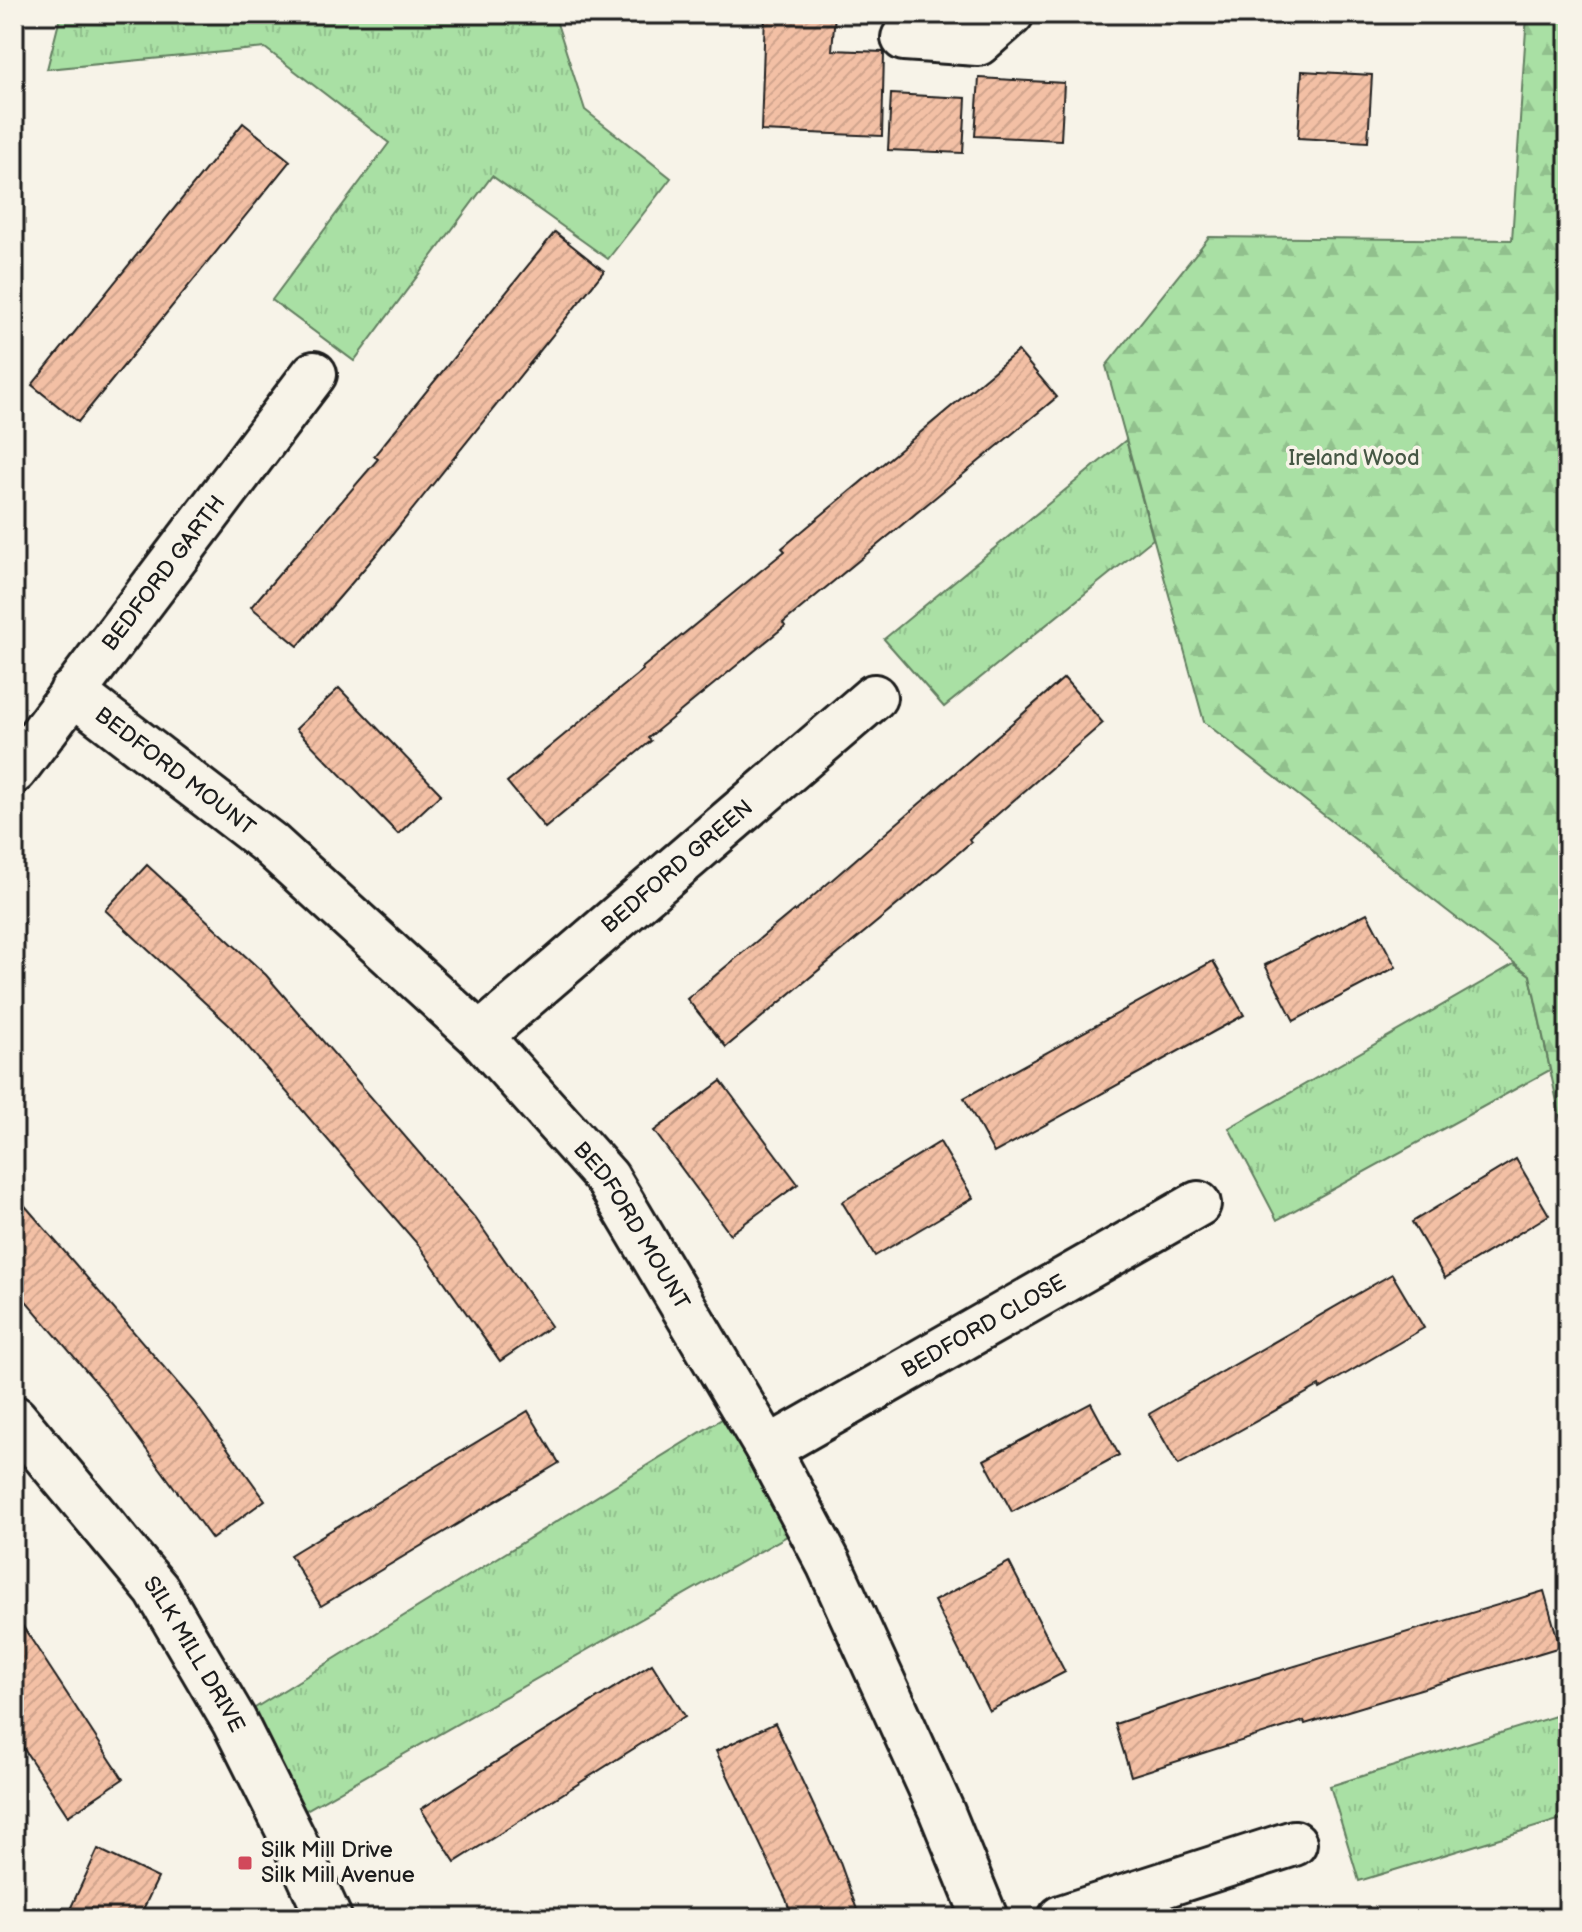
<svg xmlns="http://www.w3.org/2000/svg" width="1582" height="1932" font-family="'Balsamiq Sans',sans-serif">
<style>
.grass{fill:url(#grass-tufts);stroke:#627e60;stroke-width:2}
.forest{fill:url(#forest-firs);stroke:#627e60;stroke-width:2}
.building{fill:url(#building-hatch);stroke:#1c1c1c;stroke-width:2}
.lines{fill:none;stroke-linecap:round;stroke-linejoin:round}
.street-casing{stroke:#1c1c1c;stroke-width:50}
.street{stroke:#f7f3e8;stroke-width:44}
.poi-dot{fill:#d1495b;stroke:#f7f3e8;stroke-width:3}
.labels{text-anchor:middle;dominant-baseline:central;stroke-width:7;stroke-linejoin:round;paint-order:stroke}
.park-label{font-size:22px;fill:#465745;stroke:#f7f3e8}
.street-label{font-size:22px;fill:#1c1c1c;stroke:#f7f3e8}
.poi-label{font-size:22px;fill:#1c1c1c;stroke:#f7f3e8;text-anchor:start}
</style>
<defs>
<pattern id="grass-tufts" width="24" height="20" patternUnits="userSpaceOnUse" patternTransform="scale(2)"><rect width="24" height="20" fill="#a9e0a4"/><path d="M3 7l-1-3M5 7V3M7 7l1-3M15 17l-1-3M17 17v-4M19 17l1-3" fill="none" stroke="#91c08d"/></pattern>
<pattern id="forest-firs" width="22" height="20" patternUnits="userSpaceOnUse" patternTransform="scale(2)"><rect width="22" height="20" fill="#a9e0a4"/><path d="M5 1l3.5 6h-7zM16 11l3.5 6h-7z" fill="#91c08d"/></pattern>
<pattern id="building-hatch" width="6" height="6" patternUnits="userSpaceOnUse" patternTransform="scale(2)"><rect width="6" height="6" fill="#f3c0a5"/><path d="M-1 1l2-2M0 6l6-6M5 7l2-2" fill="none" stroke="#d0a48d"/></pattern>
</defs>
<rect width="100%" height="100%" fill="#f7f3e8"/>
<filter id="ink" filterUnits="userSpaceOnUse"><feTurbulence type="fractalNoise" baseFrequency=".0125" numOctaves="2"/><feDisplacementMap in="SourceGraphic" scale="16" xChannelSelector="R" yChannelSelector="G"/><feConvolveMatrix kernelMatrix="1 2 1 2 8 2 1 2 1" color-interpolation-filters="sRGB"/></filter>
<g filter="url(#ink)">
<g class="grass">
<path d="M61,14H554L585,110L671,178L608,259L492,176L354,361L272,300L389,143L265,48L47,69Z"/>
<path d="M1126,440L1153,539L944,707L884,639Z"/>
<path d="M1514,964L1530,975L1550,1070L1277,1220L1229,1128Z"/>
<path d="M743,1406L808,1524L285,1822L234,1721Z"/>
<path d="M1568,1712V1817L1359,1881L1330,1786Z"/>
</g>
<g class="forest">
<path d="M1527,14H1568V1154L1530,975L1204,722L1106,366L1209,237L1512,240Z"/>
<path d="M1568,1190V1415L1563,1393Z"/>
</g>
<g class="building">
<path d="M765,14H835L832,50L884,52L882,136L761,131Z"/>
<path d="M1302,71L1372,75L1368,142L1298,138Z"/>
<path d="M979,78L1064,83L1061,140L975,136Z"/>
<path d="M891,94L966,98L963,153L888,150Z"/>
<path d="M243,123L290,161L78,422L32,385Z"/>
<path d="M555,232L604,271L380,550L298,646L251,607L378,459L374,456Z"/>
<path d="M1018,351L1057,397L783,623L785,626L648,738L651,741L545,828L507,782L643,670L642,668L785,551L782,548Z"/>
<path d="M1064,678L1103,723L969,839L971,842L919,887L726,1047L687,999L794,910L795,912Z"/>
<path d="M339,688L441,794L398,834L296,729Z"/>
<path d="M147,865L266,975L476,1219L551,1326L500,1361L420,1247L230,1026L105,910Z"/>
<path d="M1367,913L1396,967L1294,1021L1265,965Z"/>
<path d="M1213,961L1244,1015L994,1153L964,1098Z"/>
<path d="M721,1081L798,1184L730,1234L654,1131Z"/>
<path d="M940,1142L973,1198L875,1256L842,1202Z"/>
<path d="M1516,1159L1549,1215L1445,1278L1412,1222Z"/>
<path d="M14,1193L194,1402L265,1500L212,1539L102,1389L14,1287Z"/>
<path d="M1392,1274L1424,1328L1320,1389L1319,1386L1178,1465L1149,1414Z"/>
<path d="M1091,1403L1119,1455L1012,1512L984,1460Z"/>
<path d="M528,1411L559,1463L321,1606L290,1555Z"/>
<path d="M1009,1562L1065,1672L989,1711L934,1601Z"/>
<path d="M1544,1591L1560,1647L1305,1724L1304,1721L1131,1776L1115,1724L1245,1681Z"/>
<path d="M14,1613L123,1779L68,1816L14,1734Z"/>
<path d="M652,1664L685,1716L455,1862L421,1809Z"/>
<path d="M775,1723L839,1860L860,1918H792L786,1899L716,1751Z"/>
<path d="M98,1849L158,1878L139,1918H66Z"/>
</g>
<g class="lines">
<defs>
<g id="street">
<path d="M904,38L978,43L1011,14"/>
<path id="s1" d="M72,692L270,844L480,1036L607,1178L768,1449L829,1564L941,1810L985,1918"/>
<path id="s2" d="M14,771L314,374"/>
<path id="s3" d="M480,1036L874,697"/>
<path id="s4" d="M14,1418L157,1590L234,1721L292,1837L329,1918"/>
<path id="s5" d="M768,1449L1198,1204"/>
<path d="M1061,1918L1294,1843"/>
</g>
</defs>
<use href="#street" class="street-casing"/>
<use href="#street" class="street"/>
</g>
</g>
<rect class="poi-dot" x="237" y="1855" width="16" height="16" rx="4"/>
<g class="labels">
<g class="park-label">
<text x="1354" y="458">Ireland Wood</text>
</g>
<g class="street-label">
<text stroke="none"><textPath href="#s2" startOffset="248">BEDFORD GARTH</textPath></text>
<text stroke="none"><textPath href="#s1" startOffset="130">BEDFORD MOUNT</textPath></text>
<text stroke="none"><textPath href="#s3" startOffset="260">BEDFORD GREEN</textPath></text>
<text stroke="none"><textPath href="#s1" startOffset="778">BEDFORD MOUNT</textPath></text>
<text stroke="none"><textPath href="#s5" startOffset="248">BEDFORD CLOSE</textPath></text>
<text stroke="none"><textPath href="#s4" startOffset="298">SILK MILL DRIVE</textPath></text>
</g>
<g class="poi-label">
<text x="261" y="1850">Silk Mill Drive<tspan x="261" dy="25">Silk Mill Avenue</tspan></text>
</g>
</g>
<rect width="1582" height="1932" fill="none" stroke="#f7f3e8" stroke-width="48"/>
<rect x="24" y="24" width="1534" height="1884" fill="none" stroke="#1c1c1c" stroke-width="3" filter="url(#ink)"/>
</svg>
